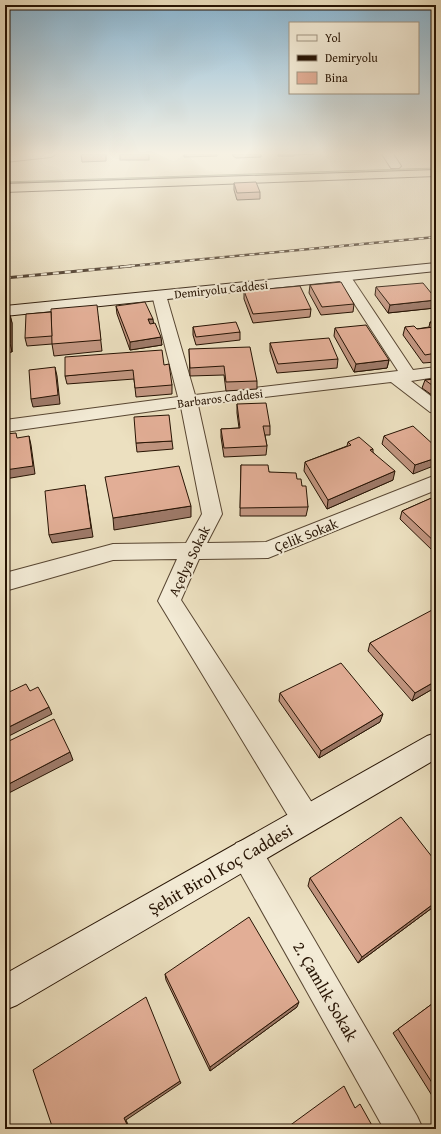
<svg xmlns="http://www.w3.org/2000/svg" width="441" height="1134" font-family="'Gentium Book Plus',serif">
<style>
.green{fill:#b9c292;stroke:#706a4a}
.lines{fill:none;stroke-linecap:round;stroke-linejoin:round}
.street-casing{stroke:#584632;stroke-width:2}
.secondary-casing{stroke:#261303;stroke-width:2}
.highway-casing{stroke:#261303;stroke-width:2}
.street{fill:#f3ebd6;fill-rule:evenodd}
.secondary{fill:#f3ebd6;fill-rule:evenodd}
.highway{fill:#ece0c0;fill-rule:evenodd}
.rail-far1-casing{stroke:#261303;stroke-width:2.5}
.rail-casing{stroke:#261303;stroke-width:3}
.rail-far1{stroke:#f3ebd6;stroke-width:1.5;stroke-dasharray:5;stroke-linecap:butt}
.rail{stroke:#f3ebd6;stroke-width:2;stroke-dasharray:6;stroke-linecap:butt}
.wall{fill:#c29681;stroke:#261303}
.shaded-wall{fill:#9e7a69;stroke:#261303}
.building{fill:#e2ae96;stroke:#261303}
.labels{text-anchor:middle;dominant-baseline:central;stroke-width:4;stroke-linejoin:round;paint-order:stroke}
.far-street-label{font-size:12px;fill:#261303;stroke:#f3ebd6}
.street-label{font-size:14px;fill:#261303;stroke:#f3ebd6}
.near-street-label{font-size:17px;fill:#261303;stroke:#f3ebd6}
</style>
<rect width="100%" height="100%" fill="#ece0c0"/>
<filter id="stains"><feTurbulence type="fractalNoise" baseFrequency=".005" numOctaves="4"/><feColorMatrix values="0 0 0 0 .2 0 0 0 0 .09 0 0 0 0 .02 0 0 0 .5 -.17"/></filter>
<radialGradient id="worn" r=".72"><stop offset=".6" stop-color="#630" stop-opacity="0"/><stop offset="1" stop-color="#630" stop-opacity=".3"/></radialGradient>
<path class="green" d="M436,168V170L5,183V182Z"/>
<g class="lines">
<defs>
<g id="street">
<path d="M19,154H56L51,157L5,162V156Z"/>
<path d="M382,154H393L401,166L399,168H391Z"/>
<path d="M344,273L349,274L413,370L436,367V377L411,381L436,400V413L430,412L391,382L198,405L222,514L207,543L266,542L436,475V490L268,558L199,559L181,600L316,809L320,819L316,829L306,833L296,829L158,601L177,559L113,560L5,591V573L113,544L186,543L202,514L181,407L5,432V420L178,397L152,295L154,292L159,291L164,292L166,295L195,395L398,371L337,277L339,274Z"/>
<path d="M247,839L258,843L417,1116L423,1129H384L236,865L232,854L236,843Z"/>
</g>
<g id="secondary">
<path d="M436,263V271L5,316V306Z"/>
<path d="M436,733V759L17,1005L5,1010V974L427,736Z"/>
</g>
<path id="highway" d="M436,170V176L5,192V184Z"/>
</defs>
<use href="#street" class="street-casing"/>
<use href="#secondary" class="secondary-casing"/>
<use href="#highway" class="highway-casing"/>
<use href="#street" class="street"/>
<use href="#secondary" class="secondary"/>
<use href="#highway" class="highway"/>
<defs>
<path id="rail-far1" d="M120,267L436,237"/>
<path id="rail" d="M5,278L131,266"/>
</defs>
<use href="#rail-far1" class="rail-far1-casing"/>
<use href="#rail" class="rail-casing"/>
<use href="#rail-far1" class="rail-far1"/>
<use href="#rail" class="rail"/>
</g>
<g class="wall">
<path d="M81,154H106V161L82,162Z"/>
<rect x="120" y="154" width="29" height="6"/>
<path d="M184,154H217V156L184,157Z"/>
<path d="M232,154H261V157L236,158L233,156Z"/>
<path d="M278,154H314L294,155V156H278Z"/>
<path d="M234,183L260,192V199L237,200L234,190Z"/>
<path d="M310,285L354,304L353,312L321,315L309,293Z"/>
<path d="M376,287L435,308L388,313L375,295Z"/>
<path d="M244,291L311,309L310,317L253,323L244,299Z"/>
<path d="M116,306L153,323L162,345L130,350L117,314Z"/>
<path d="M51,312L98,316L102,351L54,356L52,344L27,346L25,338Z"/>
<path d="M10,315L12,323V352L5,353V316Z"/>
<path d="M430,322H436V362L423,363L403,335L405,327L417,329L429,327Z"/>
<path d="M193,327L240,332V340L196,345L193,335Z"/>
<path d="M335,328L389,360L387,368L354,372L334,336Z"/>
<path d="M270,343L338,359L337,368L277,373L270,351Z"/>
<path d="M189,349L257,381V389L226,391L224,375L190,376Z"/>
<path d="M164,365L172,385V394L136,397L134,379L67,384L65,376Z"/>
<path d="M436,379V398L422,388L425,380Z"/>
<path d="M237,404L270,426V435H265L267,446L266,455L224,457L221,437V429L239,428L237,413Z"/>
<path d="M384,436L436,447L413,474L382,444Z"/>
<path d="M172,441L173,449L137,452L136,443Z"/>
<path d="M348,442L373,449V452L393,480L327,509L304,471L305,462L347,446Z"/>
<path d="M241,465L297,479L302,486L308,507L306,516H240Z"/>
<path d="M436,496V550L433,551L400,519L402,511Z"/>
<path d="M436,610V687L412,701L368,651L370,643Z"/>
<path d="M280,693L380,722L319,758L279,701Z"/>
<path d="M436,862V905L358,963L308,886L310,878Z"/>
<path d="M165,974L297,1007L210,1071L166,980Z"/>
<path d="M436,1001V1102L393,1033Z"/>
</g>
<g class="shaded-wall">
<path d="M436,300L435,308L388,313L390,305Z"/>
<path d="M10,315L12,323V352L10,343Z"/>
<path d="M148,319H153L154,327L149,328Z"/>
<path d="M161,337L162,345L130,350V342Z"/>
<path d="M389,360L387,368L354,372L356,364Z"/>
<path d="M55,367L57,376L60,404L33,407L31,399Z"/>
<path d="M29,436L31,445L35,474L5,479V470Z"/>
<path d="M436,458V465L413,474L415,465Z"/>
<path d="M395,471L393,480L327,509L328,500Z"/>
<path d="M85,485L93,537L52,543L49,535Z"/>
<path d="M191,506V517L114,530L113,518Z"/>
<path d="M436,542V550L433,551L436,543Z"/>
<path d="M436,681V687L412,701L415,693Z"/>
<path d="M49,707L52,714L5,738V729Z"/>
<path d="M383,714L380,722L319,758L321,751Z"/>
<path d="M70,752L73,760L5,795V786Z"/>
<path d="M436,902V905L358,963L362,957Z"/>
<path d="M299,1002L297,1007L210,1071V1067Z"/>
<path d="M180,1081L181,1083L126,1120L130,1129H129L124,1118Z"/>
</g>
<g class="building">
<path d="M256,182L260,192L237,193L234,183Z"/>
<path d="M341,282L354,304L322,307L310,285Z"/>
<path d="M423,283L436,299V300L390,305L376,287Z"/>
<path d="M300,286L311,309L253,314L244,291Z"/>
<path d="M145,302L153,319H148L150,324L155,323L161,337L130,342L116,306Z"/>
<path d="M97,305L101,340L52,344L51,309Z"/>
<path d="M51,312L52,336L25,338L26,314Z"/>
<path d="M10,315V343L5,344V316Z"/>
<path d="M236,322L240,332L196,337L193,327Z"/>
<path d="M430,322H436V353L425,355L405,327L414,326L417,329L434,327Z"/>
<path d="M366,325L389,360L356,364L335,328Z"/>
<path d="M329,338L338,359L278,364L270,343Z"/>
<path d="M250,347L257,381L226,382L224,366L190,368L189,349Z"/>
<path d="M162,350L164,365L169,364L172,385L135,388L133,370L65,376V357Z"/>
<path d="M55,367L58,395L31,399L29,370Z"/>
<path d="M436,379V388L425,380Z"/>
<path d="M266,403L270,426H263L267,446L224,448L221,429L240,428L237,404Z"/>
<path d="M169,415L172,441L136,443L134,417Z"/>
<path d="M413,426L436,447V458L415,465L384,436Z"/>
<path d="M16,433L17,438L29,436L33,466L5,470V434Z"/>
<path d="M359,437L373,449L370,450L395,471L328,500L305,462L351,445L348,442Z"/>
<path d="M241,465H268L269,472L296,473L297,479H301L302,486H306L308,507L240,508Z"/>
<path d="M179,466L191,506L113,518L105,477Z"/>
<path d="M85,485L91,528L49,535L45,491Z"/>
<path d="M436,496V543L402,511Z"/>
<path d="M434,609L436,610V681L415,693L370,643Z"/>
<path d="M341,663L383,714L321,751L280,693Z"/>
<path d="M26,684L30,691L38,687L49,707L5,729V694Z"/>
<path d="M54,719L70,752L5,786V743Z"/>
<path d="M401,817L436,862V902L362,957L310,878Z"/>
<path d="M249,917L299,1002L210,1067L165,974Z"/>
<path d="M146,997L180,1081L124,1118L129,1129H53L33,1070Z"/>
<path d="M436,1001V1089L398,1029Z"/>
<path d="M344,1086L355,1108L360,1104L374,1129H285Z"/>
</g>
<linearGradient id="sky" x2="0" y2="1"><stop stop-color="#89b7d5"/><stop offset="0.49" stop-color="#f6f1e3"/><stop offset="1" stop-color="#f6f1e3" stop-opacity="0"/></linearGradient>
<rect width="441" height="313" fill="url(#sky)"/>
<g class="labels">
<g class="far-street-label">
<text transform="translate(221 289) rotate(-6)">Demiryolu Caddesi</text>
<text transform="translate(220 398) rotate(-7)">Barbaros Caddesi</text>
</g>
<g class="street-label">
<text transform="translate(306 535) rotate(-22)">Çelik Sokak</text>
<text transform="translate(189 561) rotate(-64)">Açelya Sokak</text>
</g>
<g class="near-street-label">
<text transform="translate(220 869) rotate(-30)">Şehit Birol Koç Caddesi</text>
<text transform="translate(326 991) rotate(60)">2. Çamlık Sokak</text>
</g>
</g>
<rect width="441" height="1134" fill="none" stroke="#ece0c0" stroke-width="20"/>
<rect x="6" y="6" width="429" height="1122" fill="none" stroke="#261303" stroke-width="2"/>
<rect x="10" y="10" width="421" height="1114" fill="none" stroke="#261303"/>
<rect x="289" y="22" width="130" height="72" fill="#f3ebd6" stroke="#a19582"/>
<rect x="297" y="35" width="20" height="6" fill="#f3ebd6" stroke="#a19582"/>
<text x="325" y="42" font-size="12" fill="#261303">Yol</text>
<rect x="297" y="55" width="20" height="6" fill="#261303" stroke="#a19582"/>
<text x="325" y="62" font-size="12" fill="#261303">Demiryolu</text>
<rect x="297" y="72" width="20" height="12" fill="#e2ae96" stroke="#a19582"/>
<text x="325" y="82" font-size="12" fill="#261303">Bina</text>
<rect width="100%" height="100%" filter="url(#stains)"/>
<rect width="100%" height="100%" fill="url(#worn)"/>
</svg>
